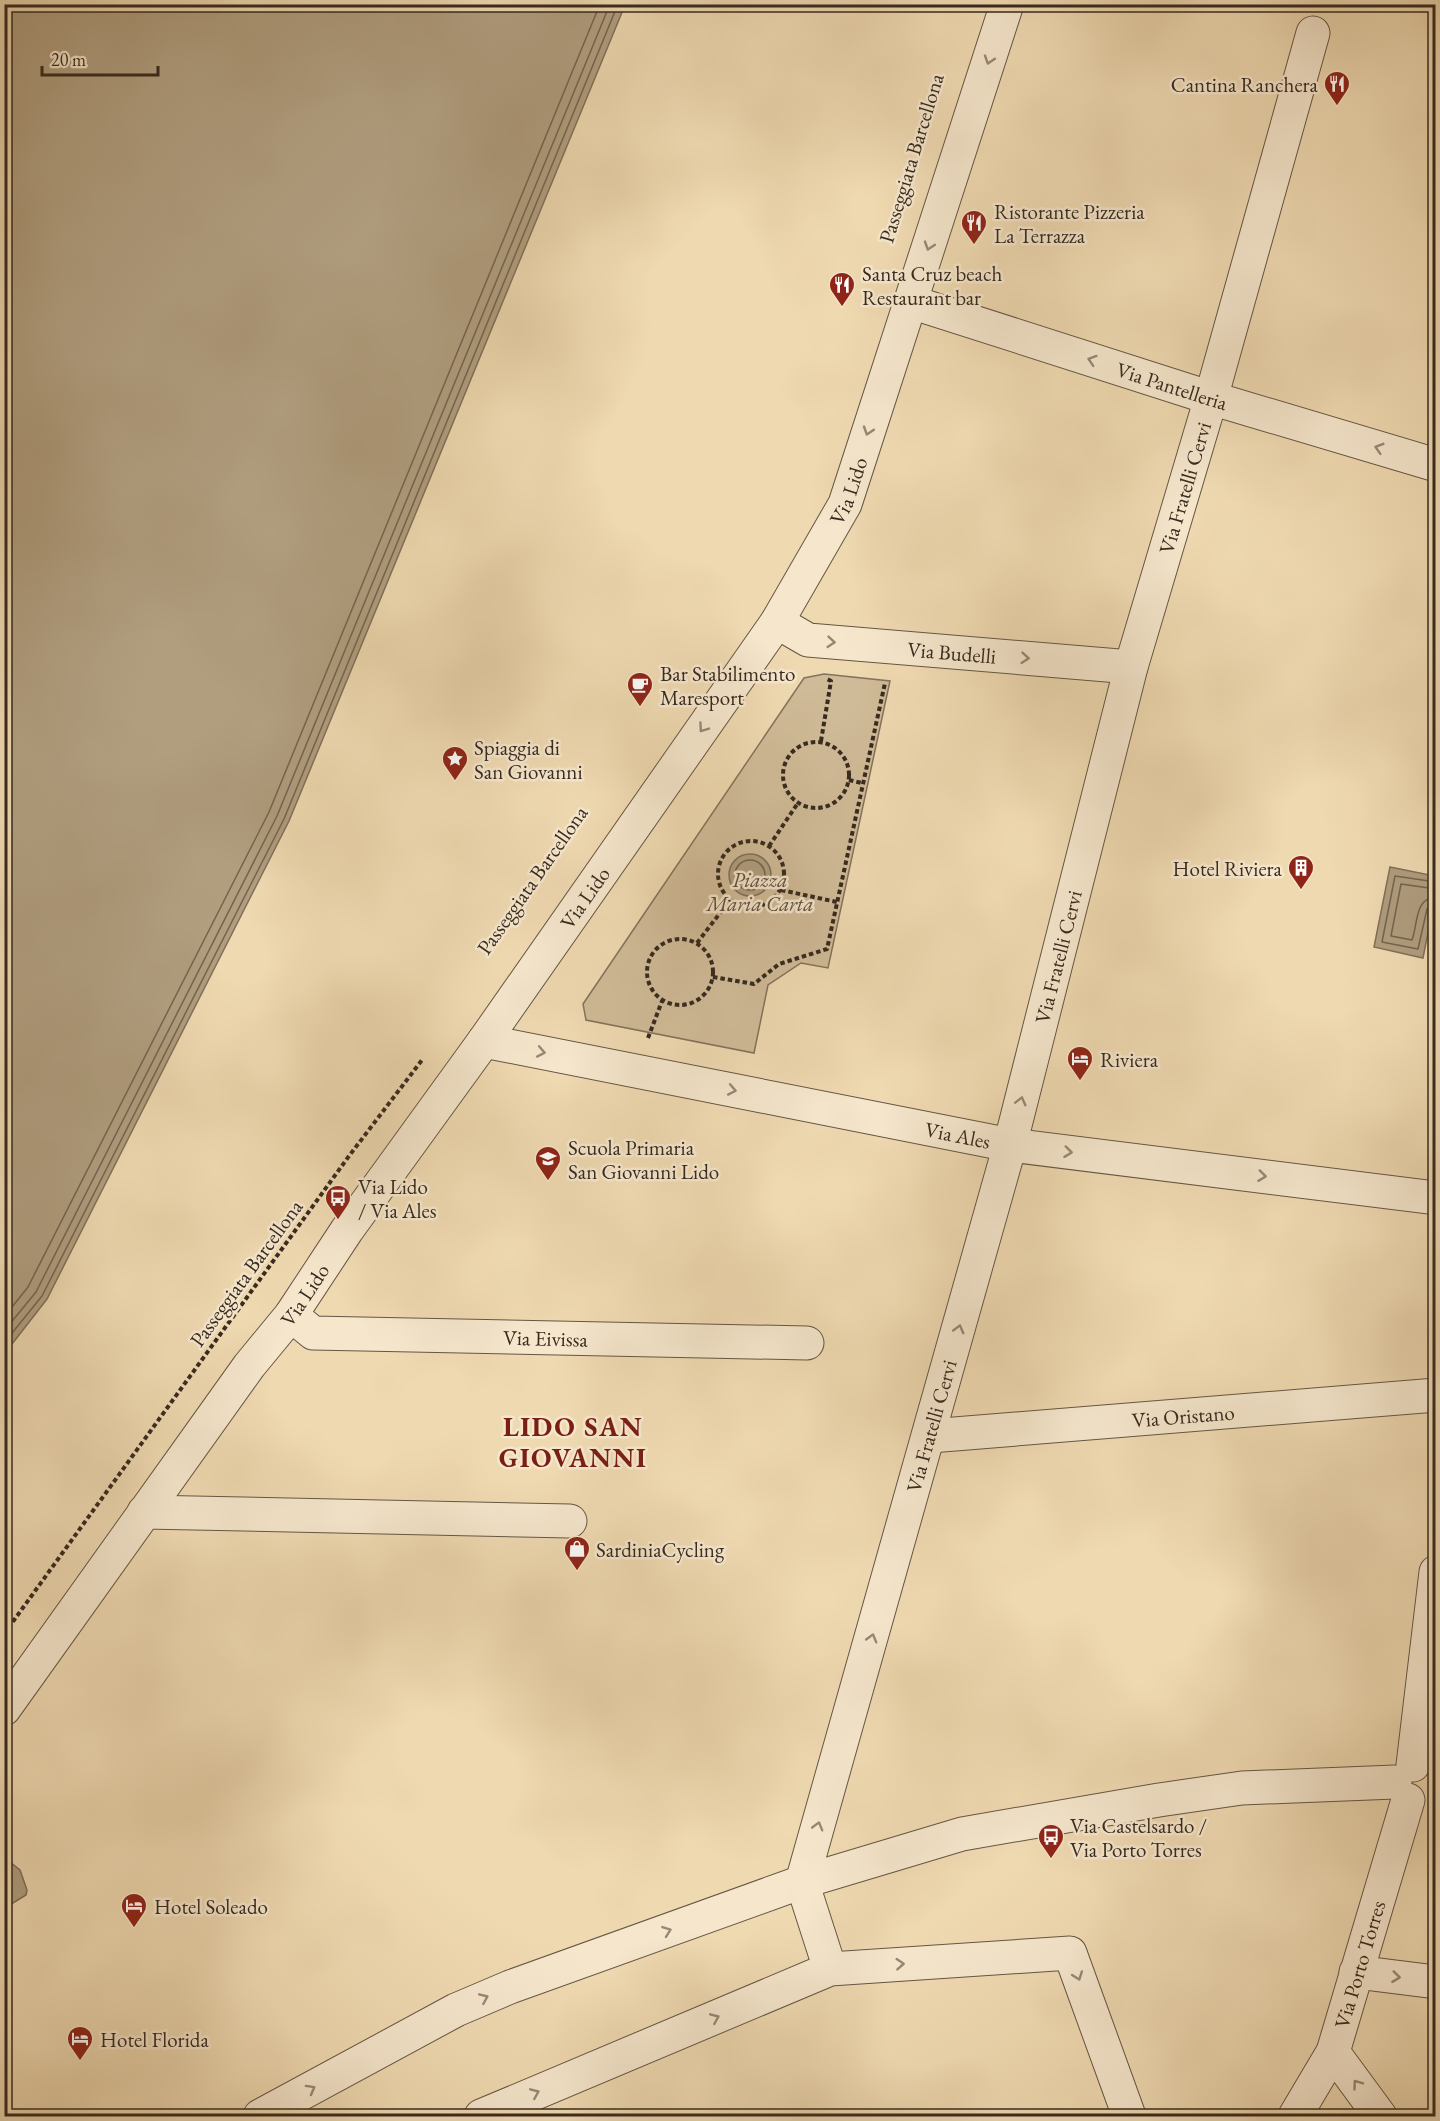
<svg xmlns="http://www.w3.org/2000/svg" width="1440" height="2121" font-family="'EB Garamond',serif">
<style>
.green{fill:#d0bb98;stroke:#84725c;stroke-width:1.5}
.water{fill:#b09e7f;stroke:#807059;stroke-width:1.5}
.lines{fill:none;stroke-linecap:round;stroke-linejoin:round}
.shore{stroke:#74644f;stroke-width:1.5}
.minor-casing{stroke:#655644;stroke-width:35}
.path{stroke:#372a1f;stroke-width:4;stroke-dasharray:4.5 3;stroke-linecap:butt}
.minor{stroke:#f5e6cc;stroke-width:33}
.oneway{stroke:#968876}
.labels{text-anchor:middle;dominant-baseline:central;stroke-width:5;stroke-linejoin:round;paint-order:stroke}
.poi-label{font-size:21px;fill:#372a1f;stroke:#f5e6cc;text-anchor:start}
.street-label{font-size:21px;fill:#372a1f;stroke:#f5e6cc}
.park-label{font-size:21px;font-style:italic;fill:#5d4e3d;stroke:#f5e6cc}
.district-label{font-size:27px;font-weight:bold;letter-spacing:1.5px;fill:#7a1f14;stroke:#f5e6cc}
</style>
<rect width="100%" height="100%" fill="#efd9b1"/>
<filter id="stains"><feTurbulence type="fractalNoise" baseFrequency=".00333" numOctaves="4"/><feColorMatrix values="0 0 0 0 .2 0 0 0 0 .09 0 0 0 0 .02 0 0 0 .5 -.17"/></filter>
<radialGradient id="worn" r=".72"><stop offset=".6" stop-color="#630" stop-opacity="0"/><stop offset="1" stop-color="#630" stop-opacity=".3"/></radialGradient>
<path class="green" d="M824,674L890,681L828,968L801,963L768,985L754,1053L586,1020L583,1004L804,678Z"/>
<g class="water">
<path d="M5,4L625,5L289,821L47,1299L5,1353Z"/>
<circle cx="750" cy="875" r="21"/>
<path d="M1390,867L1435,876V897L1423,958L1374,947Z"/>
<path d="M5,1858L20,1870L27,1890L26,1895L5,1908Z"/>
</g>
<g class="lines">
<g class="shore">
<circle cx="750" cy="875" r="15"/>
<path d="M1436,882L1395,876L1382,942L1418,949L1427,909L1436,904"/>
<path d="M1436,889L1401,884L1391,936L1412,940C1418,925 1414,898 1436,897"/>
<path d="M4,1317L28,1287L269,812L600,4"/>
<path d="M4,1331L36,1292L277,816L610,4"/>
<path d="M4,1343L42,1296L284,819L618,4"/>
</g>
<defs>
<g id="minor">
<path id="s1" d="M911,302L1211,398L1436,465"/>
<path id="s2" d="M777,622L808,640L1131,667"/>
<path id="s3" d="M484,1041L1010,1145L1436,1198"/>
<path id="s4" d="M291,1315L313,1333L807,1343"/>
<path id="s5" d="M930,1436L1436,1395"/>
<path d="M144,1512L570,1521"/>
<path id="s6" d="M4,1709L249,1366L291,1315L347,1230L484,1041L777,622L845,504L1007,4"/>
<path d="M1413,1765L1436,1572"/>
<path id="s7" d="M802,1882L1010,1145L1131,667L1211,398L1313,33"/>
<path d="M802,1882L830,1969"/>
<path d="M1356,1972L1436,1982"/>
<path d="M1333,2052L1380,2116"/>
<path d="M260,2116L456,2010L510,1987L802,1882L962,1834L1159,1800L1242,1788L1395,1782"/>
<path d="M481,2116L830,1969L1070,1953L1128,2113L1125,2116"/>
<path id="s8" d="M1295,2116L1333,2052L1408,1800"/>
</g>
</defs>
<use href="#minor" class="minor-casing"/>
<g class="path">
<path d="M821,741L831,681L827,679"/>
<circle cx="816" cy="775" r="33"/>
<path d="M849,780L862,783"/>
<circle cx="751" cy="874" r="33"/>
<path d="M769,846L798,803"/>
<path d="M781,890L837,902"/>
<circle cx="680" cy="972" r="33"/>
<path d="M697,943L730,900"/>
<path d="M713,977L754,984L779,964L827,949L885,683"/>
<path d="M648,1038L662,1001"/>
<path d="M4,1634L349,1156L422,1060"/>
</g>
<use href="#minor" class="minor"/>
</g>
<defs><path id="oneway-chevron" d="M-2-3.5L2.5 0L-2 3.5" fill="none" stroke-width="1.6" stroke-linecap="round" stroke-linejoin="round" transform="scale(1.5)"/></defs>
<g class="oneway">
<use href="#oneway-chevron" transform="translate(989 60) rotate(108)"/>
<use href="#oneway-chevron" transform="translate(929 246) rotate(108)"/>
<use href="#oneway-chevron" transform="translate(1092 360) rotate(-162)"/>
<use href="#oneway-chevron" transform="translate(868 431) rotate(108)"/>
<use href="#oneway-chevron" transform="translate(1379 448) rotate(-163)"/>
<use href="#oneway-chevron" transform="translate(831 642) rotate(5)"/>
<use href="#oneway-chevron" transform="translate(1025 658) rotate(5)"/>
<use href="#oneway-chevron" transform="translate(703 728) rotate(125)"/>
<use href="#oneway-chevron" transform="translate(541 1052) rotate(11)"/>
<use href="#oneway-chevron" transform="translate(732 1090) rotate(11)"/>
<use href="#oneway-chevron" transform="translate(1021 1101) rotate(-76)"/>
<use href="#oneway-chevron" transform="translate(1068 1152) rotate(7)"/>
<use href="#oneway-chevron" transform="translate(1262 1176) rotate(7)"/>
<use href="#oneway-chevron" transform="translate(959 1329) rotate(-75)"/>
<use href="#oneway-chevron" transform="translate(872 1638) rotate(-74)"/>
<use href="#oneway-chevron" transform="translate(818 1826) rotate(-74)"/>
<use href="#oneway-chevron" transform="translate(667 1931) rotate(-20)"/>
<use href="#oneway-chevron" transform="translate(900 1964) rotate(-4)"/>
<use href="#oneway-chevron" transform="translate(1078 1976) rotate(70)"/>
<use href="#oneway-chevron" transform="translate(1396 1977) rotate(7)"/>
<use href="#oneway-chevron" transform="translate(484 1998) rotate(-23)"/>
<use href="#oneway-chevron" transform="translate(715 2018) rotate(-23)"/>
<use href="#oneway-chevron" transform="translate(1357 2084) rotate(-126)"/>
<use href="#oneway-chevron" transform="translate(311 2089) rotate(-29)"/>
<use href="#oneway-chevron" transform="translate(535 2093) rotate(-23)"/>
</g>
<defs>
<symbol id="restaurant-pin" viewBox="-11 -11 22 30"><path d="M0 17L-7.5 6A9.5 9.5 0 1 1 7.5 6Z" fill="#8f2418" stroke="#f5e6cc"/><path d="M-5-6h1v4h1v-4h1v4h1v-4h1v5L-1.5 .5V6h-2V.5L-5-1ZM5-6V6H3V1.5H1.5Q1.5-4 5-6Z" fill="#fff"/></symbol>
<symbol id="cafe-pin" viewBox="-11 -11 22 30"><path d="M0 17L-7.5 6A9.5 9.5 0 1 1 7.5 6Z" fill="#8f2418" stroke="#f5e6cc"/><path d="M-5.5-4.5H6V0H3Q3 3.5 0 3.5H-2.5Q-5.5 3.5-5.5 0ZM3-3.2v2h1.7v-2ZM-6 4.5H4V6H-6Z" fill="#fff"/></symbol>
<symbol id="sight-pin" viewBox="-11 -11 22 30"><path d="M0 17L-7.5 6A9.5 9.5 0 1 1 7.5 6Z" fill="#8f2418" stroke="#f5e6cc"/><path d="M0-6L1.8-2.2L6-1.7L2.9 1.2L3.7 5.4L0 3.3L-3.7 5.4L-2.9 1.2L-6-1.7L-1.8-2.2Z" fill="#fff"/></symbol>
<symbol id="building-pin" viewBox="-11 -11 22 30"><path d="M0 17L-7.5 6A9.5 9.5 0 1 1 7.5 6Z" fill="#8f2418" stroke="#f5e6cc"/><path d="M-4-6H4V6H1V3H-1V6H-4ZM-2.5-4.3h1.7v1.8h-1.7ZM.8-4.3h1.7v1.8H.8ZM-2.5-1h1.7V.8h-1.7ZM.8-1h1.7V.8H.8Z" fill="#fff"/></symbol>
<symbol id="hotel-pin" viewBox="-11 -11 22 30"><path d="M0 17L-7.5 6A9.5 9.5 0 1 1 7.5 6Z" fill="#8f2418" stroke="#f5e6cc"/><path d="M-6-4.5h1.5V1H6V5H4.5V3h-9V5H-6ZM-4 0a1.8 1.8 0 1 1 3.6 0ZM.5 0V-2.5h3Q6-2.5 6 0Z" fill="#fff"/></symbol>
<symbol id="school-pin" viewBox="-11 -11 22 30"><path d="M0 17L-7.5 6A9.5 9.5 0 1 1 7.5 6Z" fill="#8f2418" stroke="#f5e6cc"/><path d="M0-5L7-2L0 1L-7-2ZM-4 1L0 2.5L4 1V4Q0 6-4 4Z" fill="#fff"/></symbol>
<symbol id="bus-pin" viewBox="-11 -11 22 30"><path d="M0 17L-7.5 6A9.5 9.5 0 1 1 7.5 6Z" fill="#8f2418" stroke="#f5e6cc"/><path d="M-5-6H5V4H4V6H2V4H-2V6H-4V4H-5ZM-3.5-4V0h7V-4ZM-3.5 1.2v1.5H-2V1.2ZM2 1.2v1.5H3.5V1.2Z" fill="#fff"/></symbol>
<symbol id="shop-pin" viewBox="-11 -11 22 30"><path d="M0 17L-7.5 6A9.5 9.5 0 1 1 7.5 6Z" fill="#8f2418" stroke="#f5e6cc"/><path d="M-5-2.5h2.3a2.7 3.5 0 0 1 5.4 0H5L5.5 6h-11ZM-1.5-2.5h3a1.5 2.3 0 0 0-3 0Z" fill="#fff"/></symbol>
</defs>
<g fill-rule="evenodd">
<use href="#restaurant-pin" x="1322" y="69" width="30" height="40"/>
<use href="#restaurant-pin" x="959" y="208" width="30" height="40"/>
<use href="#restaurant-pin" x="827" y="270" width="30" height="40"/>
<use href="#cafe-pin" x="625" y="670" width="30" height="40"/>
<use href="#sight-pin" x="440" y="744" width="30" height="40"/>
<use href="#building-pin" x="1286" y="853" width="30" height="40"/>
<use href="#hotel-pin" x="1065" y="1044" width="30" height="40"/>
<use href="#school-pin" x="533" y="1144" width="30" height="40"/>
<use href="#bus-pin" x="323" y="1183" width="30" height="40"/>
<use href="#shop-pin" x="562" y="1534" width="30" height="40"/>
<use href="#bus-pin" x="1036" y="1822" width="30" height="40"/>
<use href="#hotel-pin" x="119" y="1891" width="30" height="40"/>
<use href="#hotel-pin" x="65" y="2024" width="30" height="40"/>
</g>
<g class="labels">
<g class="poi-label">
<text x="1318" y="84" text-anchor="end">Cantina Ranchera</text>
<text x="994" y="211">Ristorante Pizzeria<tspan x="994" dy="24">La Terrazza</tspan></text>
<text x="862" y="273">Santa Cruz beach<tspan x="862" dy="24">Restaurant bar</tspan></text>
<text x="660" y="673">Bar Stabilimento<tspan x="660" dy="24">Maresport</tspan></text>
<text x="474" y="747">Spiaggia di<tspan x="474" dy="24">San Giovanni</tspan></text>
<text x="1282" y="868" text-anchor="end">Hotel Riviera</text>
<text x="1100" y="1059">Riviera</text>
<text x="568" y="1147">Scuola Primaria<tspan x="568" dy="24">San Giovanni Lido</tspan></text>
<text x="358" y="1186">Via Lido<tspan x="358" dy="24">/ Via Ales</tspan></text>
<text x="596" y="1549">SardiniaCycling</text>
<text x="1070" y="1825">Via Castelsardo /<tspan x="1070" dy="24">Via Porto Torres</tspan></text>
<text x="154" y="1906">Hotel Soleado</text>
<text x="100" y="2039">Hotel Florida</text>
</g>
<g class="street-label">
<text transform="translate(911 158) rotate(-73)">Passeggiata Barcellona</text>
<text stroke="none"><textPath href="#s1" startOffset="274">Via Pantelleria</textPath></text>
<text stroke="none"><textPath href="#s7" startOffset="1446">Via Fratelli Cervi</textPath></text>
<text stroke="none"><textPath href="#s6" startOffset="1484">Via Lido</textPath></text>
<text stroke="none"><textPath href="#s2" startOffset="180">Via Budelli</textPath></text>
<text transform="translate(532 880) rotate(-55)">Passeggiata Barcellona</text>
<text stroke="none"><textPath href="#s6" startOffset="998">Via Lido</textPath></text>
<text stroke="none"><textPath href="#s7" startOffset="960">Via Fratelli Cervi</textPath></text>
<text stroke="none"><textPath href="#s3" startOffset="483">Via Ales</textPath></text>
<text transform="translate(246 1273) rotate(-54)">Passeggiata Barcellona</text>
<text stroke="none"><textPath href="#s6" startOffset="512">Via Lido</textPath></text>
<text stroke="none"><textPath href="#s4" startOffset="261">Via Eivissa</textPath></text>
<text stroke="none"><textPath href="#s5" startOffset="254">Via Oristano</textPath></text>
<text stroke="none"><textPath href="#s7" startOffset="474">Via Fratelli Cervi</textPath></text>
<text stroke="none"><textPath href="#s8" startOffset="166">Via Porto Torres</textPath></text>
</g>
<g class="park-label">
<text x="760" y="879">Piazza<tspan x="760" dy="24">Maria Carta</tspan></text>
</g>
<g class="district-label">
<text x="573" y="1426">LIDO SAN<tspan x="573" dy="31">GIOVANNI</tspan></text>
</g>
</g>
<rect width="1440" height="2121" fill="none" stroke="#efd9b1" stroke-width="24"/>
<rect x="6" y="6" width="1428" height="2109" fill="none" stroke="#372a1f" stroke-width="3"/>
<rect x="12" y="12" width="1416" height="2097" fill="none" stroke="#372a1f" stroke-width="1.5"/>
<path d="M42 66v9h116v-9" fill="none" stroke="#372a1f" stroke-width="3"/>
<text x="51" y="66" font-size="18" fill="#372a1f" stroke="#f5e6cc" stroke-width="4.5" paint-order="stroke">20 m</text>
<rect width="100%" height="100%" filter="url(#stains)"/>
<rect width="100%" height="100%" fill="url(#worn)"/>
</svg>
